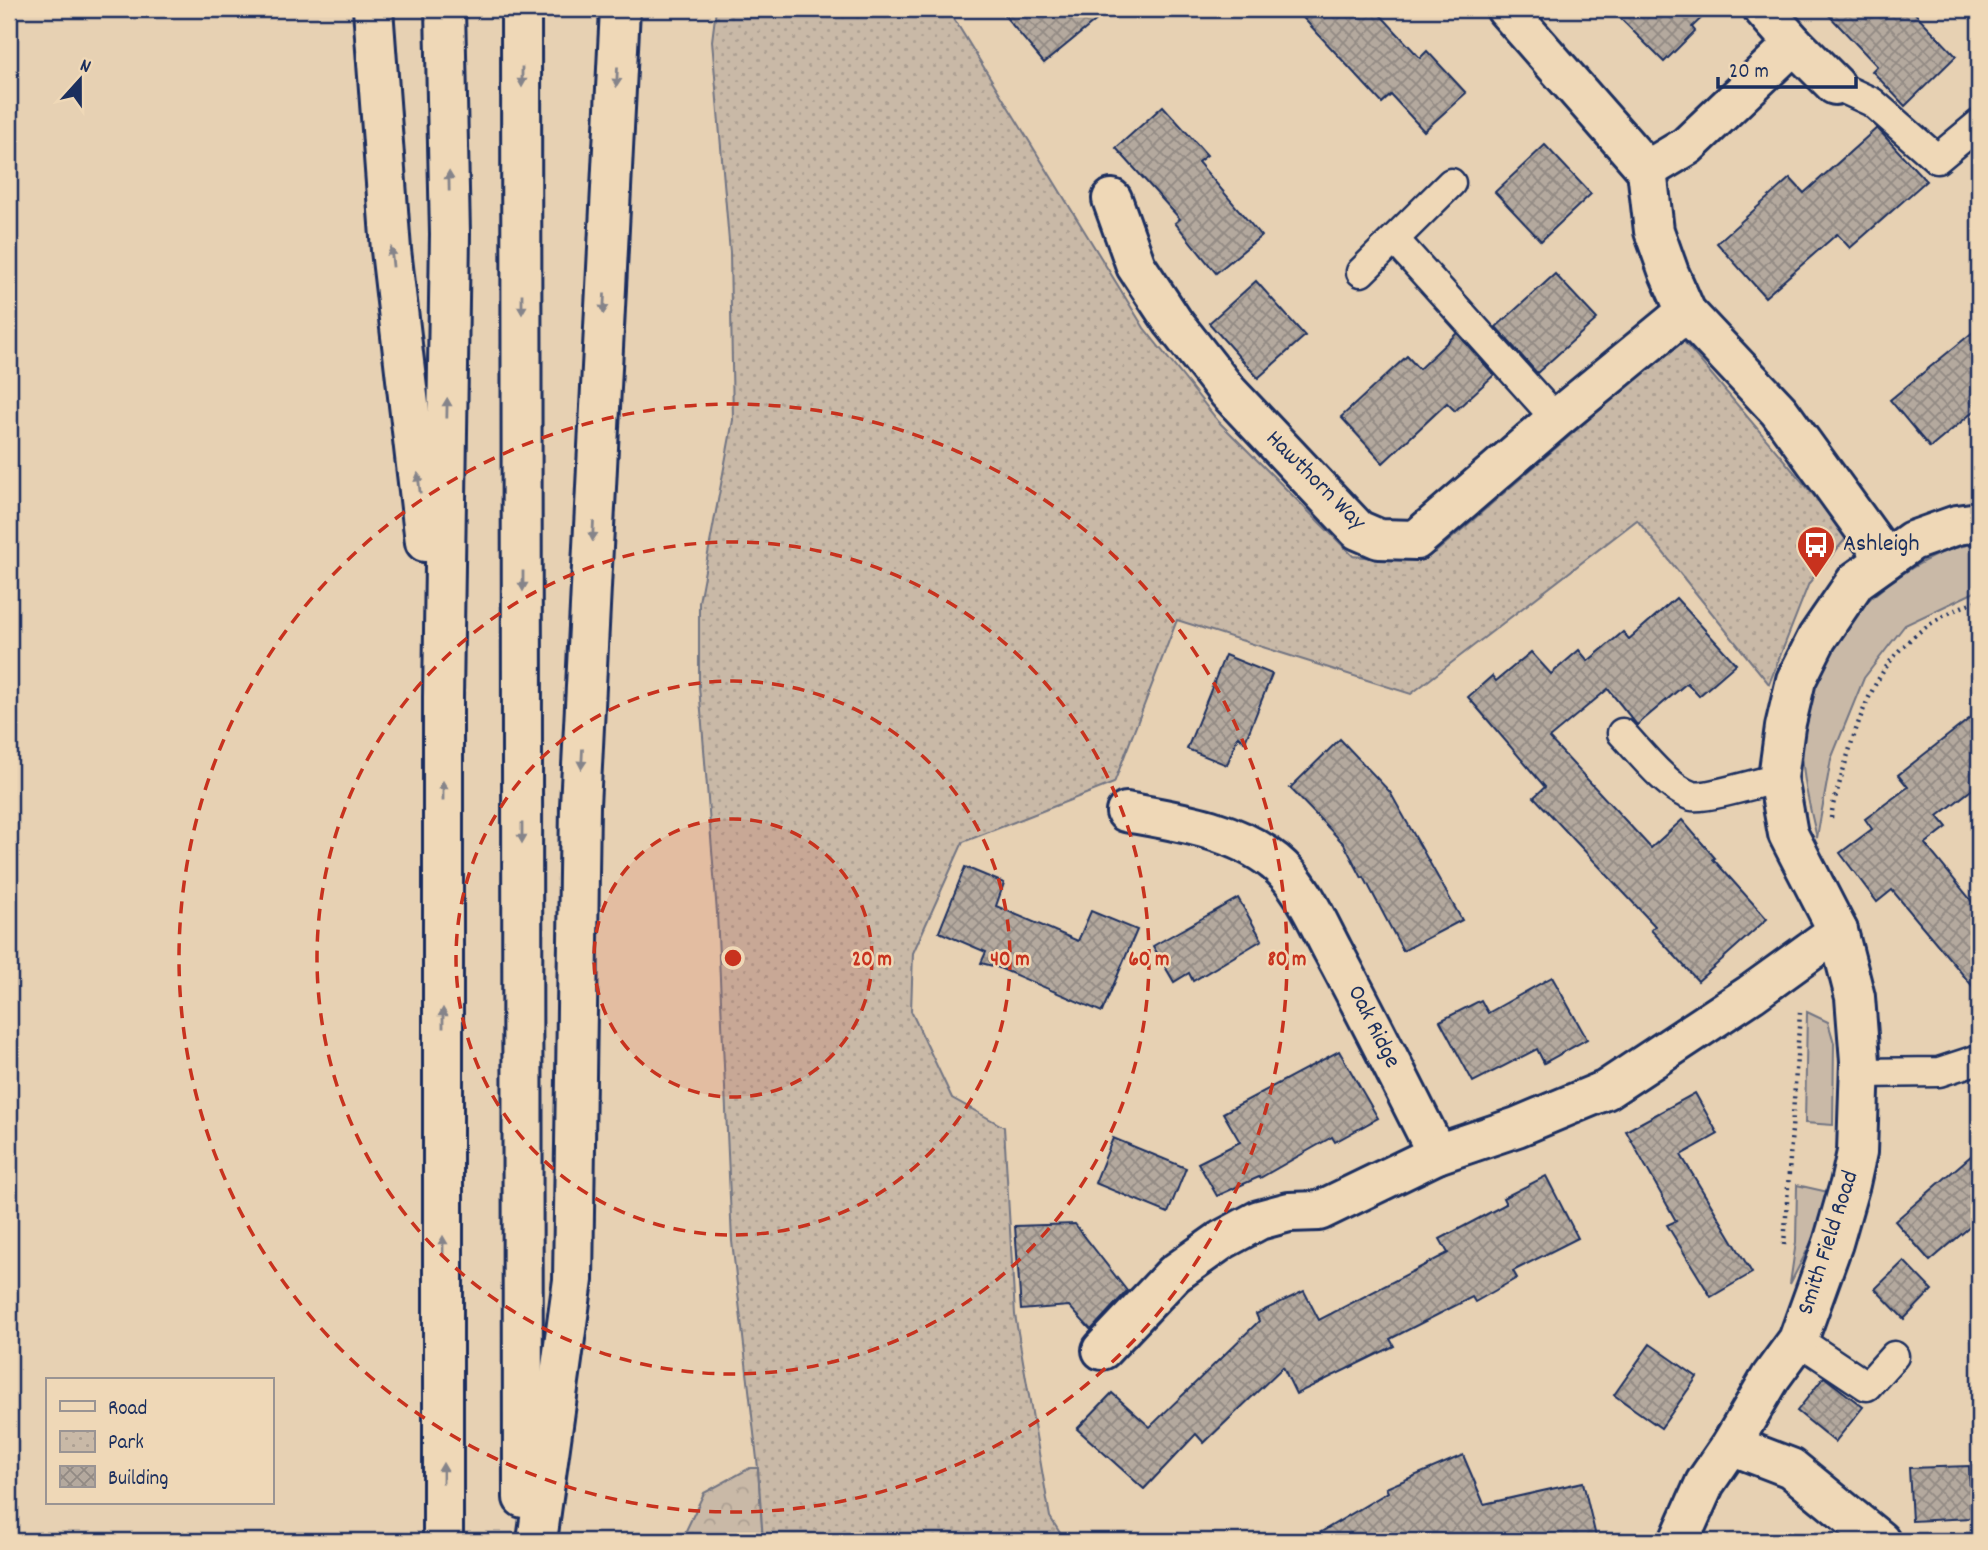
<svg xmlns="http://www.w3.org/2000/svg" width="1988" height="1550" font-family="Dekko,sans-serif">
<style>
.grass{fill:#c9b9a7;stroke:#727482;stroke-width:2}
.forest{fill:url(#forest-crowns);stroke:#727482;stroke-width:2}
.park{fill:url(#park-dots);stroke:#727482;stroke-width:2}
.building{fill:url(#building-cross-hatch);stroke:#1b2f5e;stroke-width:2}
.lines{fill:none;stroke-linecap:round;stroke-linejoin:round}
.lane-casing{stroke:#1b2f5e;stroke-width:33}
.street-casing{stroke:#1b2f5e;stroke-width:44}
.highway-casing{stroke:#1b2f5e;stroke-width:44}
.path{stroke:#1b2f5e;stroke-width:4.5;stroke-dasharray:2 5;stroke-linecap:butt}
.lane{stroke:#efd8b7;stroke-width:28}
.street{stroke:#efd8b7;stroke-width:38}
.highway{stroke:#efd8b7;stroke-width:38}
.oneway{fill:#85848a}
.ring{fill:none;stroke:#c8321e;stroke-width:3.5;stroke-dasharray:12 9}
.labels{text-anchor:middle;dominant-baseline:central;stroke-width:5;stroke-linejoin:round;paint-order:stroke}
.street-label{font-size:24px;fill:#1b2f5e;stroke:#efd8b7}
.poi-label{font-size:24px;fill:#1b2f5e;stroke:#efd8b7;text-anchor:start}
.centre{fill:#c8321e;stroke:#efd8b7;stroke-width:3.5}
.ring-label{font-size:21px;text-anchor:middle;font-weight:bold;fill:#c8321e;stroke:#efd8b7;stroke-width:5;stroke-linejoin:round;paint-order:stroke}
</style>
<defs>
<pattern id="forest-crowns" width="20" height="18" patternUnits="userSpaceOnUse" patternTransform="scale(1.75)"><rect width="20" height="18" fill="#c9b9a7"/><path d="M2 6a3 3 0 1 1 6 0M12 15a3 3 0 1 1 6 0" fill="none" stroke="#ac9f92"/></pattern>
<pattern id="park-dots" width="8" height="8" patternUnits="userSpaceOnUse" patternTransform="scale(1.75)"><rect width="8" height="8" fill="#c9b9a7"/><path d="M2 2h.1M6 6h.1" fill="none" stroke="#ac9f92" stroke-width="1.8" stroke-linecap="round"/></pattern>
<pattern id="building-cross-hatch" width="8" height="8" patternUnits="userSpaceOnUse" patternTransform="scale(1.75)"><rect width="8" height="8" fill="#b4a99e"/><path d="M0 0l8 8M0 8l8-8" fill="none" stroke="#928a84"/></pattern>
</defs>
<rect width="100%" height="100%" fill="#e7d1b3"/>
<filter id="ink" filterUnits="userSpaceOnUse"><feTurbulence type="fractalNoise" baseFrequency=".0143" numOctaves="2"/><feDisplacementMap in="SourceGraphic" scale="14" xChannelSelector="R" yChannelSelector="G"/><feConvolveMatrix kernelMatrix="1 2 1 2 8 2 1 2 1" color-interpolation-filters="sRGB"/></filter>
<g filter="url(#ink)">
<g class="grass">
<path d="M1979,543V590L1905,625L1864,678L1831,759L1817,838C1808,800 1798,762 1804,722C1807,701 1832,641 1845,625C1875,588 1932,548 1979,543Z"/>
<path d="M1807,1012L1828,1022L1834,1043L1833,1125L1805,1123Z"/>
<path d="M1797,1185L1828,1192L1813,1239L1790,1284L1796,1242Z"/>
</g>
<path class="forest" d="M750,1468H758L763,1541H681L704,1493Z"/>
<path class="park" d="M716,9H948L1144,328L1219,422L1353,556L1399,560L1436,552L1626,387L1680,337L1848,536L1809,583L1769,684L1637,520L1411,694L1177,620L1114,783L963,842L913,953L911,1011L952,1098L1004,1127L1015,1315L1050,1517L1065,1541H763L758,1468L732,1241L717,913L699,686V602L733,420L730,253L712,41Z"/>
<g class="building">
<path d="M999,9H1110L1044,63Z"/>
<path d="M1295,9H1375L1420,58L1427,51L1466,93L1424,131L1391,95L1382,103Z"/>
<path d="M1611,9H1711L1692,27L1695,31L1664,62Z"/>
<path d="M1823,9H1911L1956,56L1905,106L1872,71L1877,66Z"/>
<path d="M1163,106L1207,155L1198,162L1261,236L1216,273L1175,223L1180,219L1116,148Z"/>
<path d="M1877,128L1926,181L1850,248L1837,234L1765,297L1717,243L1790,178L1804,193Z"/>
<path d="M1545,145L1591,194L1541,241L1495,192Z"/>
<path d="M1555,274L1597,319L1537,373L1496,327Z"/>
<path d="M1256,281L1305,336L1258,378L1209,323Z"/>
<path d="M1979,327V407L1930,448L1890,400Z"/>
<path d="M1457,333L1494,375L1455,411L1447,403L1383,463L1341,417L1407,356L1419,369Z"/>
<path d="M1676,598L1736,664L1699,696L1687,683L1637,725L1608,689L1549,738L1651,848L1682,820L1715,858L1713,859L1767,919L1698,981L1651,930L1655,926L1534,797L1545,787L1468,697L1492,676L1496,681L1531,652L1551,674L1579,650L1588,661L1623,632L1629,639Z"/>
<path d="M1225,655L1272,674L1245,742L1238,736L1227,765L1187,749Z"/>
<path d="M1979,711V784L1938,816L1947,827L1925,844L1979,910V994L1892,890L1877,902L1840,853L1872,829L1865,819L1908,787L1898,775Z"/>
<path d="M1340,739L1390,792L1462,920L1403,951L1364,877L1362,878L1344,844L1290,788Z"/>
<path d="M965,867L1004,883L996,906L1078,941L1091,911L1137,930L1102,1012L997,967L981,963L986,952L939,932Z"/>
<path d="M1238,898L1262,940L1193,981L1189,973L1174,982L1153,946Z"/>
<path d="M1552,977L1587,1039L1544,1063L1537,1049L1473,1082L1440,1021L1481,1000L1488,1013Z"/>
<path d="M1339,1051L1378,1118L1335,1142L1332,1137L1260,1178L1259,1177L1217,1196L1198,1163L1240,1142L1223,1113Z"/>
<path d="M1695,1093L1718,1134L1681,1155L1752,1273L1711,1297L1667,1225L1676,1221L1626,1131Z"/>
<path d="M1113,1138L1186,1168L1168,1213L1095,1183Z"/>
<path d="M1979,1149V1219L1930,1261L1895,1221Z"/>
<path d="M1546,1176L1578,1238L1513,1271L1517,1278L1475,1302L1472,1297L1390,1339L1394,1346L1296,1394L1283,1367L1204,1443L1196,1434L1144,1489L1077,1429L1112,1393L1150,1427L1259,1321L1256,1314L1304,1291L1319,1320L1448,1253L1440,1239L1506,1204L1503,1198Z"/>
<path d="M1075,1224L1127,1291L1091,1330L1069,1306L1021,1310L1015,1226Z"/>
<path d="M1904,1261L1932,1290L1904,1319L1875,1289Z"/>
<path d="M1650,1344L1697,1377L1661,1428L1614,1395Z"/>
<path d="M1824,1377L1863,1407L1835,1442L1797,1411Z"/>
<path d="M1463,1455L1484,1504L1583,1482L1597,1541H1306L1388,1492L1386,1488Z"/>
<path d="M1969,1466L1971,1518L1912,1521L1909,1468Z"/>
</g>
<g class="lines">
<defs>
<g id="lane">
<path d="M1835,85L1872,102L1937,159L1979,124"/>
<path d="M1395,240L1556,419"/>
<path d="M1361,272L1451,183"/>
<path d="M1622,733C1639,751 1668,789 1692,796C1705,799 1762,782 1778,778"/>
<path d="M1859,1073L1939,1072L1979,1059"/>
<path d="M1798,1340L1867,1386L1894,1356"/>
</g>
<g id="street">
<path d="M1506,9L1647,170L1654,231L1669,273L1686,312L1779,411L1886,559"/>
<path d="M1794,44L1835,85"/>
<path d="M1647,170L1687,146L1794,44L1763,9"/>
<path d="M1112,199L1136,266L1173,322L1228,392L1358,530L1379,539L1416,540L1556,419L1686,312"/>
<path d="M1126,812C1176,821 1234,829 1275,862C1302,884 1317,921 1333,951C1369,1018 1403,1086 1437,1154L1517,1127L1606,1090L1751,994L1838,931"/>
<path d="M1102,1350L1174,1274L1222,1240L1259,1220L1289,1212L1319,1211L1437,1154"/>
<path d="M1731,1445L1791,1468L1880,1541"/>
<path d="M1679,1541L1705,1483L1731,1445L1771,1377L1798,1340L1833,1243L1850,1184L1857,1152L1860,1061L1855,997L1838,931L1788,834L1778,778L1785,727L1796,680L1817,638L1856,581L1912,541L1957,525L1979,522"/>
</g>
<g id="highway">
<path d="M373,9L391,250L425,542"/>
<path d="M521,9L523,1498"/>
<path d="M443,1541V697L450,234L445,9"/>
<path d="M537,1541L573,1280L580,806L620,9"/>
</g>
</defs>
<use href="#lane" class="lane-casing"/>
<use href="#street" class="street-casing"/>
<use href="#highway" class="highway-casing"/>
<g class="path">
<path d="M1831,818L1833,805C1862,709 1874,638 1979,600"/>
<path d="M1784,1245L1800,1013"/>
</g>
<use href="#lane" class="lane"/>
<use href="#street" class="street"/>
<use href="#highway" class="highway"/>
</g>
<defs><path id="oneway-solid" d="M-6-.8H1V-3.2L6.5 0L1 3.2V.8H-6Z" transform="scale(1.75)"/></defs>
<g class="oneway">
<use href="#oneway-solid" transform="translate(522 77) rotate(90)"/>
<use href="#oneway-solid" transform="translate(617 77) rotate(93)"/>
<use href="#oneway-solid" transform="translate(449 181) rotate(-91)"/>
<use href="#oneway-solid" transform="translate(392 257) rotate(-96)"/>
<use href="#oneway-solid" transform="translate(522 304) rotate(90)"/>
<use href="#oneway-solid" transform="translate(604 304) rotate(93)"/>
<use href="#oneway-solid" transform="translate(447 408) rotate(-89)"/>
<use href="#oneway-solid" transform="translate(419 483) rotate(-97)"/>
<use href="#oneway-solid" transform="translate(593 531) rotate(93)"/>
<use href="#oneway-solid" transform="translate(523 581) rotate(90)"/>
<use href="#oneway-solid" transform="translate(582 759) rotate(93)"/>
<use href="#oneway-solid" transform="translate(443 791) rotate(-90)"/>
<use href="#oneway-solid" transform="translate(522 833) rotate(90)"/>
<use href="#oneway-solid" transform="translate(443 1018) rotate(-90)"/>
<use href="#oneway-solid" transform="translate(443 1246) rotate(-90)"/>
<use href="#oneway-solid" transform="translate(443 1473) rotate(-90)"/>
</g>
</g>
<circle cx="733" cy="958" r="139" fill="#c8321e" fill-opacity=".12"/>
<g class="ring">
<circle cx="733" cy="958" r="139"/>
<circle cx="733" cy="958" r="277"/>
<circle cx="733" cy="958" r="416"/>
<circle cx="733" cy="958" r="554"/>
</g>
<defs>
<symbol id="bus-pin" viewBox="-11 -11 22 30"><path d="M0 17L-7.5 6A9.5 9.5 0 1 1 7.5 6Z" fill="#c8321e" stroke="#efd8b7"/><path d="M-5-6H5V4H4V6H2V4H-2V6H-4V4H-5ZM-3.5-4V0h7V-4ZM-3.5 1.2v1.5H-2V1.2ZM2 1.2v1.5H3.5V1.2Z" fill="#fff"/></symbol>
</defs>
<g fill-rule="evenodd">
<use href="#bus-pin" x="1794" y="523" width="44" height="60"/>
</g>
<g class="labels">
<g class="street-label">
<text transform="translate(1315 481) rotate(45)">Hawthorn Way</text>
<text transform="translate(1373 1027) rotate(63)">Oak Ridge</text>
<text transform="translate(1829 1243) rotate(-72)">Smith Field Road</text>
</g>
<g class="poi-label">
<text x="1843" y="545">Ashleigh</text>
</g>
</g>
<circle cx="733" cy="958" r="10" class="centre"/>
<g class="ring-label">
<text x="872" y="965">20 m</text>
<text x="1010" y="965">40 m</text>
<text x="1149" y="965">60 m</text>
<text x="1287" y="965">80 m</text>
</g>
<rect width="1988" height="1550" fill="none" stroke="#efd8b7" stroke-width="35"/>
<rect x="18" y="18" width="1953" height="1515" fill="none" stroke="#1b2f5e" stroke-width="2.5" filter="url(#ink)"/>
<rect x="46" y="1378" width="228" height="126" fill="#efd8b7" stroke="#9a9493" stroke-width="2"/>
<rect x="60" y="1401" width="35" height="10" fill="#efd8b7" stroke="#9a9493" stroke-width="2"/>
<text x="108" y="1414" font-size="21" fill="#1b2f5e">Road</text>
<rect x="60" y="1431" width="35" height="21" fill="url(#park-dots)" stroke="#9a9493" stroke-width="2"/>
<text x="108" y="1448" font-size="21" fill="#1b2f5e">Park</text>
<rect x="60" y="1466" width="35" height="21" fill="url(#building-cross-hatch)" stroke="#9a9493" stroke-width="2"/>
<text x="108" y="1484" font-size="21" fill="#1b2f5e">Building</text>
<g transform="translate(80 80) rotate(21)" stroke="#efd8b7" stroke-width="5" paint-order="stroke">
<path d="M0-5L12 26L0 18L-12 26Z" fill="#1b2f5e"/>
<text y="-10" font-size="19" font-weight="bold" text-anchor="middle" fill="#1b2f5e">N</text>
</g>
<path d="M1718 77v10h138v-10" fill="none" stroke="#1b2f5e" stroke-width="3.5"/>
<text x="1729" y="77" font-size="21" fill="#1b2f5e" stroke="#efd8b7" stroke-width="5" paint-order="stroke">20 m</text>
</svg>
